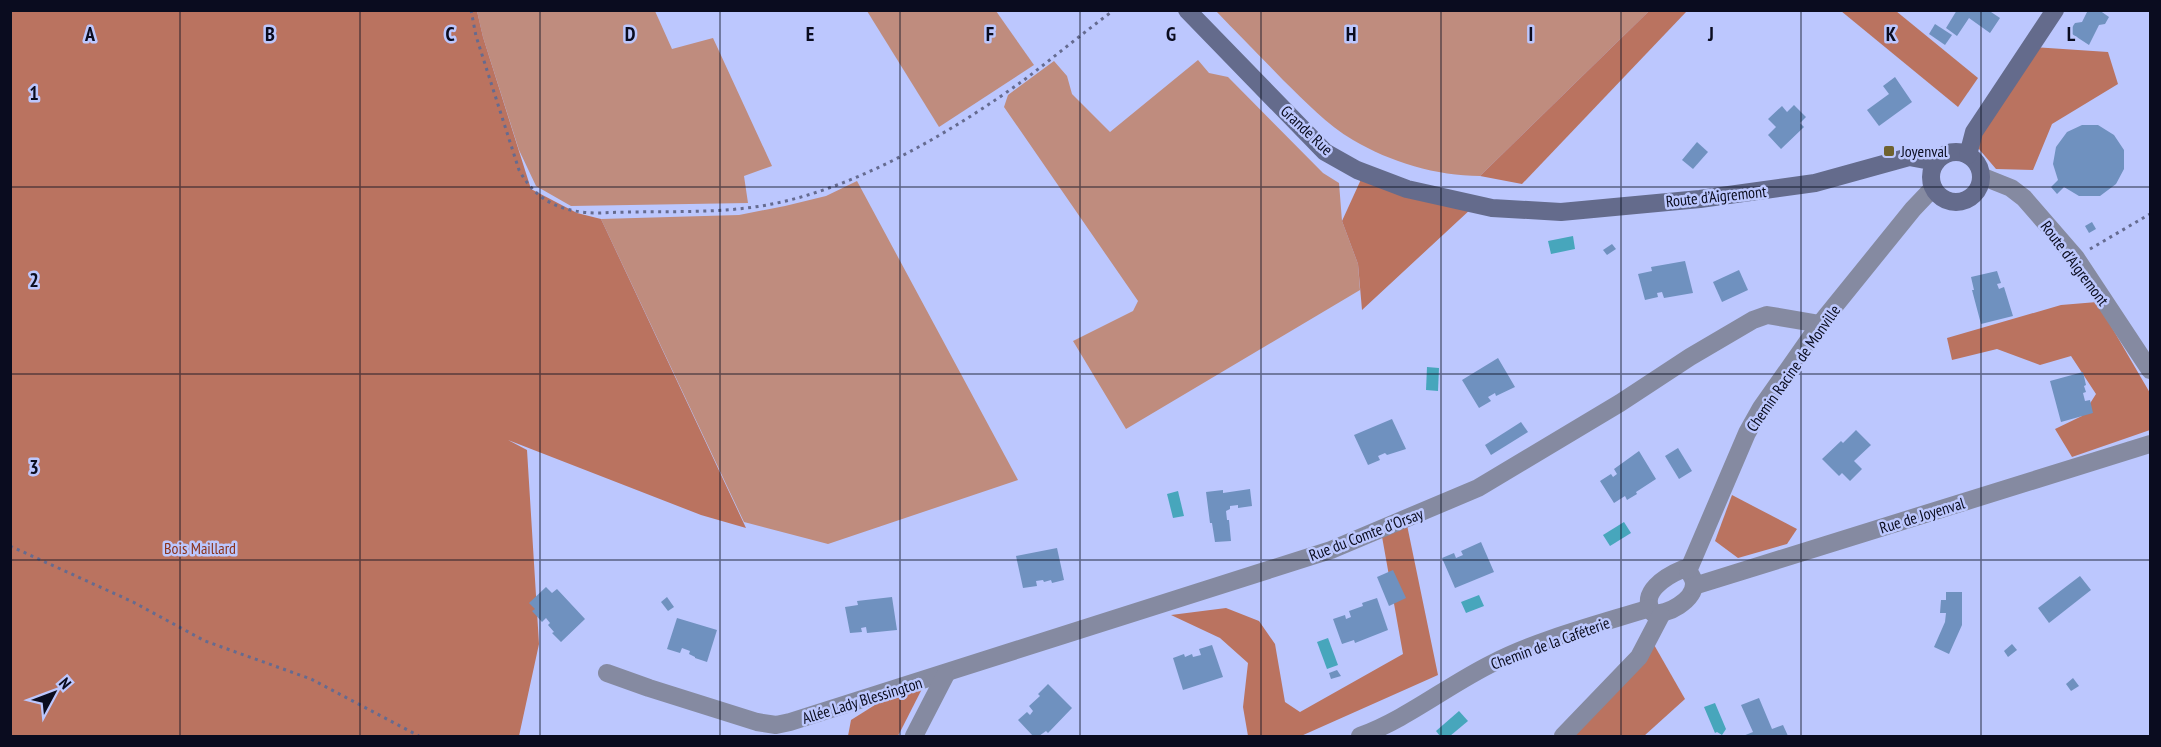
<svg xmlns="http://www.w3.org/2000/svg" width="2161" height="747" font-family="'PT Sans Narrow',sans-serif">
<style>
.green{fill:#bf8c7e}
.forest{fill:#ba7360}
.water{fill:#47a6bc}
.building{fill:#6f91bf}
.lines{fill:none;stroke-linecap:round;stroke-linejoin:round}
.path{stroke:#656b90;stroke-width:3;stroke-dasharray:3 4.5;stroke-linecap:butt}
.street{stroke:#858aa1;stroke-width:18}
.secondary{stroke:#646b8c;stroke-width:18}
.grid{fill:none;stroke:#0a0c1f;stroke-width:1.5;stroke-opacity:0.55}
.poi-dot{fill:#6f622f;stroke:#bcc7fe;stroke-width:2}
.labels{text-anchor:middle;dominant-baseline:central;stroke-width:5;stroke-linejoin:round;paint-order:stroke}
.street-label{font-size:16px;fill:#0a0c1f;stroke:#bcc7fe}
.poi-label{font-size:16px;fill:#0a0c1f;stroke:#bcc7fe;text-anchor:start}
.park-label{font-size:16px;fill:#8a331b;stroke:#bcc7fe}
.grid-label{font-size:20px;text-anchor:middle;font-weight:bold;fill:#0a0c1f;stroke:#bcc7fe;stroke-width:5;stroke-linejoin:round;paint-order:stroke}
</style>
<rect width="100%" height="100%" fill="#bcc7fe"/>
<g class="green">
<path d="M477,11H655L672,49L713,38L772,166L744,176L748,203L571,206L536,186L519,150L483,37Z"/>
<path d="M867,11H996L1034,65L939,127Z"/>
<path d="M1216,11H1649L1480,176C1437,176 1390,162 1353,140C1327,125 1305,101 1283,80C1261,57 1238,34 1216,11Z"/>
<path d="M1198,60L1209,73L1228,77L1323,173L1339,183L1342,221L1358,264L1360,290L1126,429L1073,341L1133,311L1138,301L1004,107L1008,95L1054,61L1067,76L1072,94L1110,132Z"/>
<path d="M857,181L1018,480L828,544L744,522L601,219L739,215L785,206L826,196Z"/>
</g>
<g class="forest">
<path d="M10,11H477L483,37L531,189L577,213L601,219L746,528L701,515L508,440L527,450L539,644L519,736H11Z"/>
<path d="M1649,11H1687L1522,184L1480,176Z"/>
<path d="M1841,11H1896L1978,78L1958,107Z"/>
<path d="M2033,47L2108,52L2118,84L2052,124L2033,170L1996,169L1973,142Z"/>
<path d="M1363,175L1472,208L1362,310L1358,264L1342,221Z"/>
<path d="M2097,302L2150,393V430L2072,457L2055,429L2082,416L2096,394L2071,356L2040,365L1997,349L1952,360L1947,338L2061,305Z"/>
<path d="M1732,495L1797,529L1787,544L1738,558L1715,541Z"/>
<path d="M1407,525L1438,675L1301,736H1248L1243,707L1248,663L1220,638L1171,615L1226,608L1259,621L1275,644L1285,702L1300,712L1403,654L1381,531Z"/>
<path d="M1653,643L1685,699L1644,736H1571Z"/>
<path d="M925,683L898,736H848L851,720L886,698Z"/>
</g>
<g class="water">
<path d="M1573,236L1575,249L1551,254L1548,241Z"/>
<path d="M1427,367L1439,368L1438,391L1426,390Z"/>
<path d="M1178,491L1184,516L1173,518L1167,494Z"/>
<path d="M1624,522L1631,533L1610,546L1603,535Z"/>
<path d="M1479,595L1484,606L1466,613L1461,602Z"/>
<path d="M1328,638L1338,665L1327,669L1317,642Z"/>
<path d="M1715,703L1726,729L1722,735L1717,732L1715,733L1704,707Z"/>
<path d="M1459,711L1468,721L1450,736H1440L1436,731Z"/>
</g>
<g class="building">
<path d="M1957,10H1988L2000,18L1990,33L1969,18L1957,36L1946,28Z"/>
<path d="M2088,10H2099L2109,17L2105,24L2099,25L2089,45L2069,32L2075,23L2082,22Z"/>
<path d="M1935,24L1952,35L1945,45L1929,34Z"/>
<path d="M1895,77L1912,102L1879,126L1867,110L1889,94L1883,86Z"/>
<path d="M1794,105L1806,117L1800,123L1804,127L1781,149L1768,135L1776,127L1768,119L1782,106L1787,112Z"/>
<path d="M2082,125H2098L2114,135L2124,150V169L2116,184L2100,196H2079L2064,187L2057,194L2051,187L2058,180L2053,164L2056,147L2067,132Z"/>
<path d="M1697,142L1708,152L1693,169L1682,160Z"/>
<path d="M2092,222L2096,229L2089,233L2085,226Z"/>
<path d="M1612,244L1616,249L1607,255L1603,250Z"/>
<path d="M1685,261L1693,293L1664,298L1662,292L1657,293L1658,297L1645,300L1638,274L1652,271L1651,267Z"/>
<path d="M1739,270L1748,290L1722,302L1713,282Z"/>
<path d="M1997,271L2001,283L1997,284L1999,289L2004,287L2013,316L1981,324L1972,290H1974L1971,277Z"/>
<path d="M1498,358L1515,387L1496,396L1495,393L1488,397L1491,401L1479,408L1462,380Z"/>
<path d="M2083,372L2086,385L2084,386L2086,392L2083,393L2085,401L2090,400L2093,413L2061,422L2050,381Z"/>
<path d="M1392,419L1406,449L1387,455L1385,453L1378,456L1380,460L1368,465L1354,435Z"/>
<path d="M1521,422L1528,432L1491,455L1485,445Z"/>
<path d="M1856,430L1871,445L1854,461L1862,469L1850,481L1842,473L1839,476L1822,459L1841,441L1843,443Z"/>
<path d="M1678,448L1692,471L1679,479L1665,456Z"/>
<path d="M1639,451L1656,479L1636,492L1637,494L1627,500L1625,496L1614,503L1600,481L1611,474L1613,477L1617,474L1614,469Z"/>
<path d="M1250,489L1252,506L1238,508V505L1230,506V509L1226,511L1227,520H1229L1231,541L1215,542L1212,523H1210L1206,492L1223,490V493Z"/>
<path d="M1481,542L1494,572L1455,588L1442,558L1454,553L1456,558L1463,555L1461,551Z"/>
<path d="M1057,548L1064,580L1052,583L1051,580L1044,582L1043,580L1036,581L1037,586L1023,588L1016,556Z"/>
<path d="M1393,570L1406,598L1389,606L1377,577Z"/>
<path d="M2080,576L2091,590L2049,623L2038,608Z"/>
<path d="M546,587L552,593L557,589L585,619L561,642L552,633L554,632L548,625L550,623L546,618L542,622L532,611L535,609L529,603Z"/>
<path d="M1946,592H1962V625L1949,654L1934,647L1945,622L1946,613H1940L1941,600H1946Z"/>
<path d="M667,597L674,607L668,611L661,602Z"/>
<path d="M892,597L897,630L867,633L866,627L861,628L862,632L850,633L845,607L858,605L857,601Z"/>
<path d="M1377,598L1388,630L1355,643L1354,640L1342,644L1333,619L1345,615L1346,619L1351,617L1349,611L1363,606L1362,603Z"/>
<path d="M677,618L717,630L707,662L695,658V657L689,654L690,651L682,648L680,653L667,649Z"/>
<path d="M2012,644L2017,650L2008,657L2004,651Z"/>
<path d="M1212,645L1223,677L1183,690L1173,658L1184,654L1185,657L1192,654L1193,657L1201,655L1199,649Z"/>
<path d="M1337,670L1341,676L1331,679L1329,673Z"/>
<path d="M2073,678L2079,686L2071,691L2066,684Z"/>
<path d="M1048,684L1072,708L1048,733L1046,731L1039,736H1033L1018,720L1027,712L1030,715L1033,711L1029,706L1040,696L1038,694Z"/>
<path d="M1759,698L1772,729L1783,725L1788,736H1743L1753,732L1741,705Z"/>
</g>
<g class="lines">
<g class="path">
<path d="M471,10L476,36L519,170C537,203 564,213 600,213C656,210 718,215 772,204C859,187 953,131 1024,80C1054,57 1083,33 1114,10"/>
<path d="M2090,249L2150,214"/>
<path d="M10,546L133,602L205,641L311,679L419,736"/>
</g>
<g class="street">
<path d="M1981,176L2011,188L2024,198L2076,258L2150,370"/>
<path d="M1683,569L1688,571C1691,575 1694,578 1694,584C1694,600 1667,616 1653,613C1638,593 1666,576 1683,569Z"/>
<path d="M1688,571L1747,433L1761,408L1820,324L1913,209L1933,188"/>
<path d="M1694,586L2150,444"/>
<path d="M607,673L649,688L757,722L776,725L790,722L1331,550L1478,488L1620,403L1690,357L1753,320L1767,315L1820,324"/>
<path d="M914,736L946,674"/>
<path d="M1360,736C1407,719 1448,685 1493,663C1540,639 1599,624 1650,608"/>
<path d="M1563,736L1639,657L1661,615"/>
</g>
<g class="secondary">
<path d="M1187,10L1325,152L1357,170L1407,189L1492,208L1561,212L1700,199L1815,183L1909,157L1936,162"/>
<circle cx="1956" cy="177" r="25"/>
<path d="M1968,155L1974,132L2055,10"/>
</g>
</g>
<path class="grid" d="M180,10V736M360,10V736M540,10V736M720,10V736M900,10V736M1080,10V736M1261,10V736M1441,10V736M1621,10V736M1801,10V736M1981,10V736M10,187H2150M10,374H2150M10,560H2150"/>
<rect class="poi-dot" x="1883" y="145" width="12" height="12" rx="3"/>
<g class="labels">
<g class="street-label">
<text transform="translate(1307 130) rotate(43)">Grande Rue</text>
<text transform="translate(1716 196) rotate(-6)">Route d’Aigremont</text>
<text transform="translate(2075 263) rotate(53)">Route d'Aigremont</text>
<text transform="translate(1793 368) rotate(-55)">Chemin Racine de Monville</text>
<text transform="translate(1922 515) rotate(-17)">Rue de Joyenval</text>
<text transform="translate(1366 534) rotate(-21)">Rue du Comte d'Orsay</text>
<text transform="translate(1550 643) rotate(-20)">Chemin de la Caféterie</text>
<text transform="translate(862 700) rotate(-17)">Allée Lady Blessington</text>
</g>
<g class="poi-label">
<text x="1901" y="151">Joyenval</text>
</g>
<g class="park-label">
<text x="200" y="548">Bois Maillard</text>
</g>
</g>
<g class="grid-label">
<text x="90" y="41">A</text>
<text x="270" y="41">B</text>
<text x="450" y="41">C</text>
<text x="630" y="41">D</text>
<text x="810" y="41">E</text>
<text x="990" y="41">F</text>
<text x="1171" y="41">G</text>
<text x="1351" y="41">H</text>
<text x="1531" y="41">I</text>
<text x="1711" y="41">J</text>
<text x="1891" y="41">K</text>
<text x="2071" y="41">L</text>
<text x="34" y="100">1</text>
<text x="34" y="287">2</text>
<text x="34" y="474">3</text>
</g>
<rect width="2161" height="747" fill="none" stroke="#0a0c1f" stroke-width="24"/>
<g transform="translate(54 693) rotate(49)" stroke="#bcc7fe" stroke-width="4.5" paint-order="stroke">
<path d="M0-4.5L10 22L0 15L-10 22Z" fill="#0a0c1f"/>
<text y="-9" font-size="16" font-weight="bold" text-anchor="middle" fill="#0a0c1f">N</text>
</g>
</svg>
